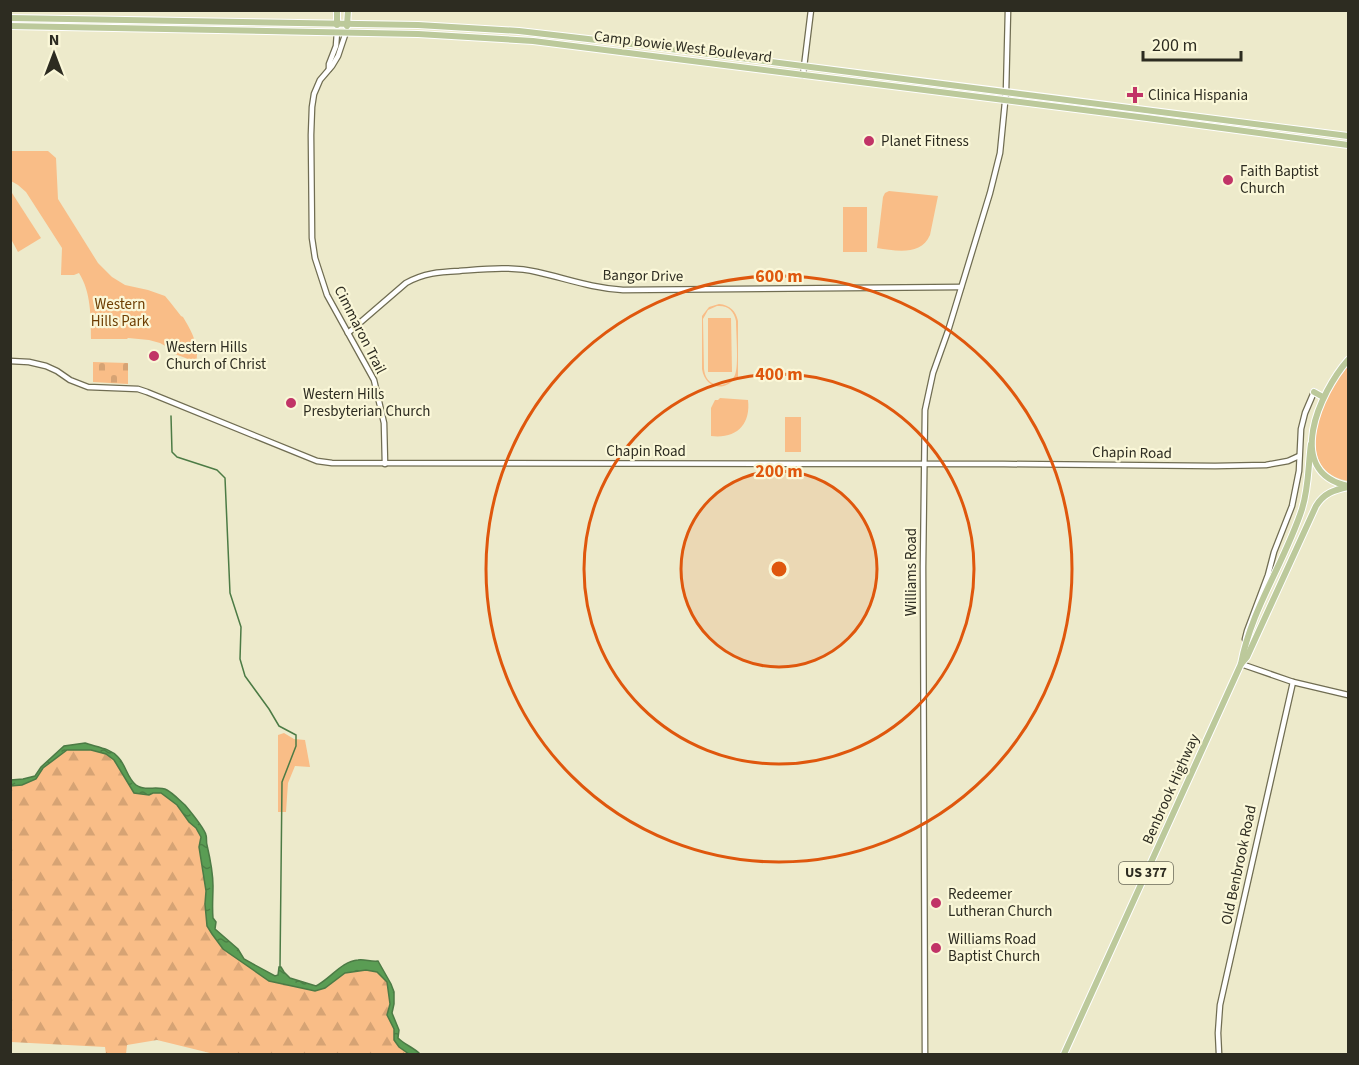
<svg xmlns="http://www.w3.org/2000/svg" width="1359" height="1065" font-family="'Source Sans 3',sans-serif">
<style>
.green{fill:#f9bd87;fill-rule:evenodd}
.forest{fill:url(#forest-firs)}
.cemetery{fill:url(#cemetery-stones)}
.water{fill:url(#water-ripples);stroke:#4c7b45;stroke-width:1.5}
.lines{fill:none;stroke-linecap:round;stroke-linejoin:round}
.stream{stroke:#4c7b45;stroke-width:1.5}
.minor-casing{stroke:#706d52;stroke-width:7}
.major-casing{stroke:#fff;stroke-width:8}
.minor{stroke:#fff;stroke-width:4.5}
.major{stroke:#bcc99b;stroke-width:6}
.ring{fill:none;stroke:#df570d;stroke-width:3}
.poi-dot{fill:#c13467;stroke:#faf7d8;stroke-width:2}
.labels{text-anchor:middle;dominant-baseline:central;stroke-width:4.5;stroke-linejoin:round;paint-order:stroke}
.shield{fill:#faf7d8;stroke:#6a6958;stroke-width:1.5}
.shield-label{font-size:14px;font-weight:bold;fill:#2d2c21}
.street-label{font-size:15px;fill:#2d2c21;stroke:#faf7d8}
.poi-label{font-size:15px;fill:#2d2c21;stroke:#faf7d8;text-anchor:start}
.park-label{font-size:15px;fill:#6e3e03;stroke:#faf7d8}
.centre{fill:#df570d;stroke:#faf7d8;stroke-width:3}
.ring-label{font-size:18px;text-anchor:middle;font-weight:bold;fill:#df570d;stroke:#faf7d8;stroke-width:4.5;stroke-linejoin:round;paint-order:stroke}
</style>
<defs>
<pattern id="forest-firs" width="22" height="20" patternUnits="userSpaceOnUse" patternTransform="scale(1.5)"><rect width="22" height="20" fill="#f9bd87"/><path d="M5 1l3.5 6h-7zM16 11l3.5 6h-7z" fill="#d6a374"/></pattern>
<pattern id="cemetery-stones" width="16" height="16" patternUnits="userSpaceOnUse" patternTransform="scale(1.5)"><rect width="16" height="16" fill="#f9bd87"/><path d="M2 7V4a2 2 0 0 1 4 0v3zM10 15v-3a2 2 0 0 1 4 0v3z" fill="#d6a374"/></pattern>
<pattern id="water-ripples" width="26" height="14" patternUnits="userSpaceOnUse" patternTransform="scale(1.5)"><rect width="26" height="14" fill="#5a9d54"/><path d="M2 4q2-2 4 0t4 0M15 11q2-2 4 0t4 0" fill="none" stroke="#4b8045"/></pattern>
</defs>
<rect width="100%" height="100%" fill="#edeacb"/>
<g class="green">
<path d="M11,151H48L56,158L58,199L98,263L112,277L125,285L148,290L165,296L170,302L181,316L183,317C191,330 200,346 196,362L175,354L169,348L160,343L149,340L128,338L127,339H91C91,317 91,292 79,273L74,275H61L62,248L26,192L18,185L11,181Z"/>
<path d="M889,191L938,196L930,235C921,256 896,251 877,248L883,197L885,193Z"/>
<path d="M12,193L41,238L18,252L11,239L10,194Z"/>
<rect x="843" y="207" width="24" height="45"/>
<path d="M719,304C730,305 736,311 738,321V377H736C724,393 705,388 702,369V316L709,307ZM717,306C728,305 734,311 736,321C736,333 739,366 735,375C731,383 722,387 714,384C707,381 705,376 704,369L703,319L708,310Z"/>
<path d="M708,318H731L732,372H708Z"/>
<path d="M1348,365V481C1344,480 1339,479 1335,477C1294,455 1327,390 1348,365Z"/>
<path d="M720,398L748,400C751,425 736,439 711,436V408L715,400H718Z"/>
<rect x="785" y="417" width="16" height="35"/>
<path d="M284,733L294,739L305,740L310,767L295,766L288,783L286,812H278V735Z"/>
</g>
<path class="forest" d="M67,750C82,750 102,747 114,759C123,768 127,783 134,793H161L177,805L189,822L196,828L201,837L199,847L206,892L205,904L207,926L212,934L223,949L269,981L315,991L345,973L366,970L377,972L387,982L390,1004L387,1015L394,1029V1040L399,1047L409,1054H214L157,1040L127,1045L126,1054H106L105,1047L11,1042L10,786L22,785L36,779L43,768Z"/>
<path class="cemetery" d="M93,362L128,363V384L93,382Z"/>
<path class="water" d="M85,743C96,747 110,748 118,757C126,765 127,778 136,785C145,792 157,785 167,790C174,794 179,800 185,805C190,811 204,828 206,835C207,838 206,842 207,845C210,858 213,872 213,886C213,897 212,907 213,918L216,922L215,929L238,949L244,959L275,976L278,975L279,967H281L284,972L290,978L316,986C330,979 342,961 358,960C365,959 371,962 378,961L391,984L394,992V1004L392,1013L399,1030L398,1038C405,1045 413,1047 420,1054H409L399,1047L394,1040V1029L387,1015L390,1004L387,982L377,972L366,970L345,973L325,988L315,991L269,981L223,949L212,934L207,926L205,904L206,891L199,847L201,837L196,828L189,822L177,805L161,793H153L149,795L134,793L114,760L106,754L91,750H67L43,768L36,779L22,785L11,786V780L23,779L35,776L41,767L64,746Z"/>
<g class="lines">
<path class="stream" d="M171,416L172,452L177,457L217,470L225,478L230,593L241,627L240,659L245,676L269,709L279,726L296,735V746L282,782L280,967"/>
<defs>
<g id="minor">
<path d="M346,32L338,56L332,66L320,80L314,94L312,107L311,135L312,238L315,258L327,295L374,380L384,423L385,464"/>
<path d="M329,69V64L336,46L337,32"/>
<path d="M803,75L811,10"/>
<path d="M348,333L406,283C424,273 439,272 459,271C485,269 511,266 537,272C568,279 591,288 623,290L961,287"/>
<path d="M10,361L29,362L46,366L57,371L70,380L88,387L138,389L147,392L317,461L332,463L1004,464L1215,466L1266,465L1288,461L1299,456"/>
<path d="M1245,639L1247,631L1268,575L1274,552L1292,506L1299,471L1301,429L1305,413L1314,392"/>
<path d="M1241,664L1293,682L1348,695"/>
<path d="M925,1054L923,567L925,410L933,373L948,331L990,193L1000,153L1006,92L1008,10"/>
<path d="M1219,1054L1218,1033L1220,1005L1293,682"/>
</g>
<g id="major">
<path d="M337,10V25"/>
<path d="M10,18L418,25L519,31L631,44L1348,136"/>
<path d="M10,26L418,34L533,41L1147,118L1348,145"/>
<path d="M347,26L348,10"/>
<path d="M1314,392L1323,397"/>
<path d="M1348,486C1283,472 1320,392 1348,360"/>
<path d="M1241,664L1247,657L1316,506C1324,493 1334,490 1348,487"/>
<path d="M1064,1054L1241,664C1251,609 1285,562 1302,509C1309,487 1308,466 1311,444"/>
</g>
</defs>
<use href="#minor" class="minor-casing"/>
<use href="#major" class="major-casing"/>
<use href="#minor" class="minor"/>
<use href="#major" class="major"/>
</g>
<circle cx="779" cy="569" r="98" fill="#df570d" fill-opacity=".12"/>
<g class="ring">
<circle cx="779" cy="569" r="98"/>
<circle cx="779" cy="569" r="195"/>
<circle cx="779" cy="569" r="293"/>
</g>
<g class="poi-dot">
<path d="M1132 86h6v6h6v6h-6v6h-6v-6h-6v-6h6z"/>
<circle cx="869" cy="141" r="6"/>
<circle cx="1228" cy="180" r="6"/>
<circle cx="154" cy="356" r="6"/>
<circle cx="291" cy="403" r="6"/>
<circle cx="936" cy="903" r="6"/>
<circle cx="936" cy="948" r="6"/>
</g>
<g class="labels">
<rect class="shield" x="1119" y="862" width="54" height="22" rx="4.5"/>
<g class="shield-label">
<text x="1146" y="873">US 377</text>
</g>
<g class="street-label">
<text transform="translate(683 47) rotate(7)">Camp Bowie West Boulevard</text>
<text transform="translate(643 276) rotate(1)">Bangor Drive</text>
<text transform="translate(360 330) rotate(63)">Cimmaron Trail</text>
<text x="646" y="451">Chapin Road</text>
<text transform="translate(1132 453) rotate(1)">Chapin Road</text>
<text transform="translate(911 572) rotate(-90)">Williams Road</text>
<text transform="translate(1171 789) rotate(-66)">Benbrook Highway</text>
<text transform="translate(1239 865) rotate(-78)">Old Benbrook Road</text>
</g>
<g class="poi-label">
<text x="1148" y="95">Clinica Hispania</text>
<text x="881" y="141">Planet Fitness</text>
<text x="1240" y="171">Faith Baptist<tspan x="1240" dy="17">Church</tspan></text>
<text x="166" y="347">Western Hills<tspan x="166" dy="17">Church of Christ</tspan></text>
<text x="303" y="394">Western Hills<tspan x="303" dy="17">Presbyterian Church</tspan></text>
<text x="948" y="894">Redeemer<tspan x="948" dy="17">Lutheran Church</tspan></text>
<text x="948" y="939">Williams Road<tspan x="948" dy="17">Baptist Church</tspan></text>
</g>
<g class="park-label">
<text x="120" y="304">Western<tspan x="120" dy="17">Hills Park</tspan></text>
</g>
</g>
<circle cx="779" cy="569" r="9" class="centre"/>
<g class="ring-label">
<text x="779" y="282">600 m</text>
<text x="779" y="380">400 m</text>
<text x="779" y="477">200 m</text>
</g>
<rect width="1359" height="1065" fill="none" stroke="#2d2c21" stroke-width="24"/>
<g transform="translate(54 54)" stroke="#faf7d8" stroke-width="4.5" paint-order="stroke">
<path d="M0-4.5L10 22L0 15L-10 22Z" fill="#2d2c21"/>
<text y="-9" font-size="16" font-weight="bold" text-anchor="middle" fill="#2d2c21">N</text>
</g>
<path d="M1143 51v9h98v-9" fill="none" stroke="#2d2c21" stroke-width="3"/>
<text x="1152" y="51" font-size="18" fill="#2d2c21" stroke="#faf7d8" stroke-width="4.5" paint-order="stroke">200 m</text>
</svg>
